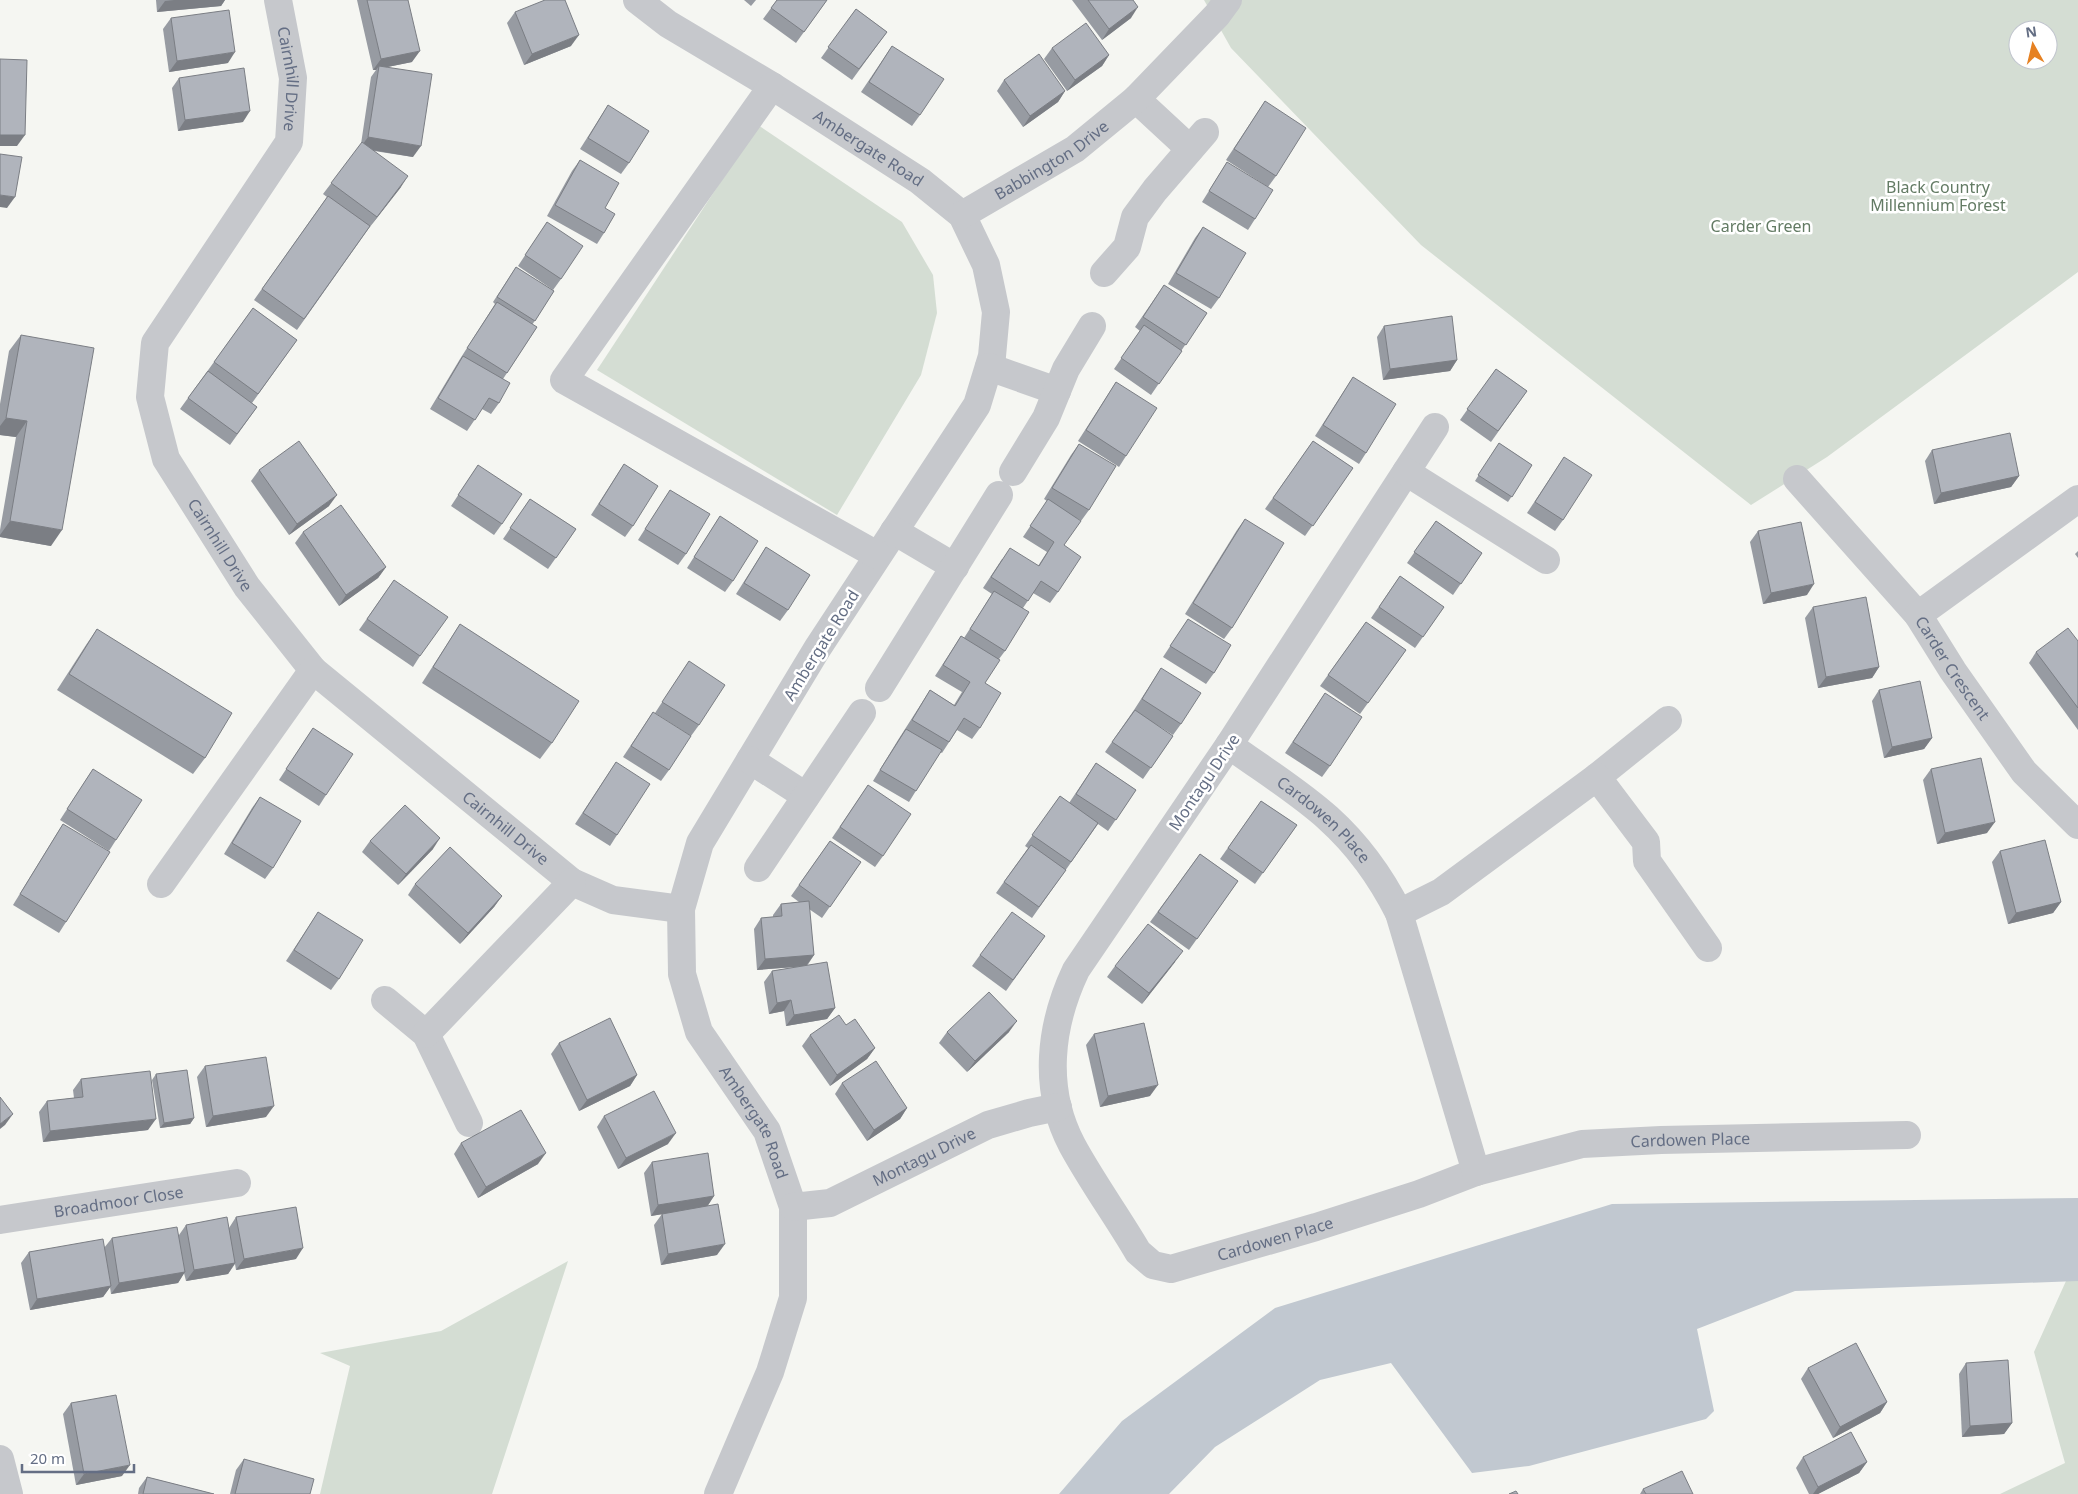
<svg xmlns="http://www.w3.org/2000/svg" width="2078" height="1494" font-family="'Noto Sans',sans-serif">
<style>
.green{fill:#d4ddd3;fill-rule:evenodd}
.water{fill:#c1c8d0}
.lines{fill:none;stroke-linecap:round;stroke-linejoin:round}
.minor{stroke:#c6c8cc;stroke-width:28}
.wall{fill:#979ba2}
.shaded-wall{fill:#7b7e84}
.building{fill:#b0b4bc;stroke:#7b7e84}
.labels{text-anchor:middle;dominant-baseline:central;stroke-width:5;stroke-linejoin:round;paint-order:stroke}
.street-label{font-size:16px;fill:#646e84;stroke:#fff}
.park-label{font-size:16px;fill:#637b64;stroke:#fff}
</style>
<rect width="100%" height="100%" fill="#f5f6f2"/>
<g class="green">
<path d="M1204,0H2078V272L1827,457L1751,505L1421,245L1231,48ZM2018,30H2048V60H2018Z"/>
<path d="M758,125L902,222L933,275L937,313L921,375L837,515L597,370Z"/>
<path d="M568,1261L492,1494H320L350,1366L320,1353L441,1331Z"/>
<path d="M2066,1281H2078V1494H2000L2065,1463L2034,1352Z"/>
</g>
<path class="water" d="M2078,1198V1281L1795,1291L1697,1329L1714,1411L1706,1419L1529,1466L1472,1473L1391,1363L1320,1380L1215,1447L1169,1494H1059L1122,1421L1275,1308L1612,1204Z"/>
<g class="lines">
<g class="minor">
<path id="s1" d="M278,0L293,78L289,142L155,343L150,397L166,459L247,587L313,670L572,882L613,900L681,909"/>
<path id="s2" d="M637,0L668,24L772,86L920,181L962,215L986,265L996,312L992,356L977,405L817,649L700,843L681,909L682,974L699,1032L767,1131L793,1207V1298L770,1372L718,1494"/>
<path d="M772,86L564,380L877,555"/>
<path d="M1136,99L1190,149"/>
<path id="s3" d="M962,215L1075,149L1136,99L1217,15L1228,0"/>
<path d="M1104,273L1127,247L1135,217L1155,190L1205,132"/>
<path d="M989,367L1057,391"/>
<path id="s4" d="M1435,427L1229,745L1076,970C1050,1025 1042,1088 1072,1145C1092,1182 1117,1216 1138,1252L1153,1265L1171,1269L1316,1227L1419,1194L1476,1172L1582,1144L1661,1140L1907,1135"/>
<path d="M1013,472L1046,418L1066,369L1092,326"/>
<path d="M1406,472L1546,560"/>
<path d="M1797,479L1918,615"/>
<path id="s5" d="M2078,499L1918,615L1953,671L2024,772L2078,825"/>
<path d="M894,531L955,567"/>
<path d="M879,688L999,495"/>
<path id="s6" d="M1229,745C1262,769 1298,791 1328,818C1358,845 1381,877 1399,913L1441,892L1597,777L1668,720"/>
<path d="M750,760L806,796"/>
<path d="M1597,777L1646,842L1647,861L1708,948"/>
<path d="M758,868L862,713"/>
<path d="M161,884L313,670"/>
<path d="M1399,913L1476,1172"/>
<path d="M385,1000L426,1034L469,1123"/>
<path d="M426,1034L572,882"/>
<path id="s7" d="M793,1207L830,1203L988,1125L1029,1113L1058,1107"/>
<path id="s8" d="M0,1220L237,1183"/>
<path d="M0,1459L9,1494"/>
</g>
</g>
<g class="wall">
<path d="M156,0H225L221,6L157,12Z"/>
<path d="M357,0H408L412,62L387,67L413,157L374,151L401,187L369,228L297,330L254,300L327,197L323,194L361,144L371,77L376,70H373Z"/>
<path d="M744,0H756L751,6Z"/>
<path d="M777,0H827L796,43L763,19Z"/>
<path d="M1072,0H1133L1131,18L1102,40Z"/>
<path d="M856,9L887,32L852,80L821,58Z"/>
<path d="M515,12L571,46L524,65L507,23Z"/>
<path d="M171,18L228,63L169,72L163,29Z"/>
<path d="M892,46L920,115L912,126L861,92Z"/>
<path d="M1052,48L1109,55L1102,66L1067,91L1044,59Z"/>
<path d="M179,78L243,122L178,131L172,88Z"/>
<path d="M1004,80L1065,91L1058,102L1023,127L997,91Z"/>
<path d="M1265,101L1276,176L1268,187L1226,160Z"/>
<path d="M608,105L629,163L621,174L580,149Z"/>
<path d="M580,160L605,208L604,233L597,244L547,216L572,171Z"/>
<path d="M1227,162L1255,219L1248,230L1202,202Z"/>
<path d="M547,222L561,279L553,290L518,266Z"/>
<path d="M1203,227L1219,298L1211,309L1168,284L1195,238Z"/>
<path d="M516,267L554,291L532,325L537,327L503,379L499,403L491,414L482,409L467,431L430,409L460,359L495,304L493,302Z"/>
<path d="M1164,285L1207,313L1151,395L1114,369L1140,331L1135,327Z"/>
<path d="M253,308L297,340L252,403L257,407L230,445L180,409Z"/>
<path d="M1384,326L1457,360L1450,371L1383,380L1377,337Z"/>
<path d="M21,335L51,546L0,537V530L16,437L0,435V404L9,351Z"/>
<path d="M1496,369L1527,391L1491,442L1460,420Z"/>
<path d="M1353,377L1366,453L1359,464L1315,436Z"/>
<path d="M1116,382L1126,456L1119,467L1078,441Z"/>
<path d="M1313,441L1353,468L1305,536L1265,509Z"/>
<path d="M1499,443L1532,465L1508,502L1475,481Z"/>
<path d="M1079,444L1089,510L1081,521L1077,518L1064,545L1058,592L1050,603L1033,593L1023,608L1005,651L999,659L985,683L980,728L972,739L957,730L942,753L940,752L909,802L873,781L898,740L930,690L954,705L962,692L935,676L961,636L964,638L992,594L983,588L1002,559L1038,566L1047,552L1023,537L1047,501L1044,499L1071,455Z"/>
<path d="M1932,450L2019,476L2011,487L1934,504L1925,461Z"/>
<path d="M1564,457L1563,520L1555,531L1527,513Z"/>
<path d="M624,464L633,526L625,537L591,515Z"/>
<path d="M478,465L502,524L494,535L451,506Z"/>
<path d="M259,470L329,506L289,535L251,481Z"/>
<path d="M670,490L686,554L678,565L638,540Z"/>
<path d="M530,499L576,529L548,569L503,539Z"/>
<path d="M720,516L733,581L725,592L687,568Z"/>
<path d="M1245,519L1232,628L1224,639L1185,614L1237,530Z"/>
<path d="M1436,521L1482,553L1453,595L1407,563Z"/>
<path d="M1758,531L1807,595L1763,604L1750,542Z"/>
<path d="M303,532L386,567L378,578L339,606L295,543Z"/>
<path d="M766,547L788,610L780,621L736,594Z"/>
<path d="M2078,551V558L2075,554Z"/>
<path d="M1400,576L1444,607L1415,648L1371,618Z"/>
<path d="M394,580L420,656L413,667L359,630Z"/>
<path d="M1813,607L1879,667L1872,678L1818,688L1805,618Z"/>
<path d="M1188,619L1214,673L1206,684L1163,657Z"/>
<path d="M1366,622L1406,650L1360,714L1320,686Z"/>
<path d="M460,624L552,743L540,759L422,683Z"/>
<path d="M97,629L205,758L193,774L57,690L86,645Z"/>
<path d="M2078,641V730L2029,663L2036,652Z"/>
<path d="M689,661L699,725L691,736L655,713Z"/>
<path d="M1161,668L1181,724L1173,735L1149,720L1173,736L1143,779L1105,752L1134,710Z"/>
<path d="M1879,690L1932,738L1924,749L1884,758L1872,701Z"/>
<path d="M1325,693L1330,766L1322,777L1285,753Z"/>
<path d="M653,712L669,770L661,781L623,757Z"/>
<path d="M313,728L326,795L319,806L279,780Z"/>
<path d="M616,762L617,835L610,846L575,824Z"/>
<path d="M1096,763L1136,790L1108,831L1098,824L1032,918L996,893L1028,848L1025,846L1060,796L1069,803Z"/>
<path d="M93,769L116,840L109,851L60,820Z"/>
<path d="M1931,769L1987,833L1937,844L1923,780Z"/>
<path d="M868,785L883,856L875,867L832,838Z"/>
<path d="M260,797L273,868L265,879L224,854L252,808Z"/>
<path d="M1261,801L1297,825L1255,884L1220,859Z"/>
<path d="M63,824L66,922L59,933L13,905L56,835Z"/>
<path d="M370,841L433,849L398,885L362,852Z"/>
<path d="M830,841L861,862L822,918L809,909L814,955L807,966L835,1008L827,1019L786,1026L784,1011L769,1014L764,982L772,971L796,967L757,970L754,929L761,918L773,917V915L781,904L799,902L791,896Z"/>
<path d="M2000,851L2061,902L2053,913L2008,924L1992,862Z"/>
<path d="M1200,854L1238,881L1189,950L1150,922Z"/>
<path d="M415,884L502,896L494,907L460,944L408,895Z"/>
<path d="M318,912L339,979L331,990L286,961Z"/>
<path d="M1045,936L1006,991L972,966L980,955Z"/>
<path d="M1175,962L1142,1004L1107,977L1115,966Z"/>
<path d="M846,1025L875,1048L867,1059L830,1086L802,1046L810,1035Z"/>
<path d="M947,1032H1009L967,1072L939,1043Z"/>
<path d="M1094,1034L1150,1096L1100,1107L1086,1045Z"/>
<path d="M559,1043L637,1075L630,1086L579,1111L551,1054Z"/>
<path d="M205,1066L266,1117L206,1127L197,1077Z"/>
<path d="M156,1074L194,1118L190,1124L160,1128L152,1080Z"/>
<path d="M81,1079L148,1130L43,1142L39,1112L47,1101L74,1098L73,1090Z"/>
<path d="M842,1083L907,1108L900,1119L867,1141L835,1094Z"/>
<path d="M604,1116L668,1144L618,1169L597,1127Z"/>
<path d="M461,1143L538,1164L478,1198L454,1154Z"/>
<path d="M652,1162L714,1196L707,1206L717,1255L661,1265L654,1225L662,1214L651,1216L644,1173Z"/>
<path d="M236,1217L296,1259L236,1270L235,1264L228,1274L186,1281L184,1273L178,1283L111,1294L110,1287L103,1297L30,1310L21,1263L29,1252L104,1248L112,1238L179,1235L186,1225L229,1228Z"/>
<path d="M1966,1363L2012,1423L2004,1434L1962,1437L1959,1374Z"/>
<path d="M1808,1368L1887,1402L1880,1413L1833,1438L1801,1379Z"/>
<path d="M71,1403L122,1476L76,1485L63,1414Z"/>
<path d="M1803,1457L1867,1462L1859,1473L1818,1494H1809L1796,1468Z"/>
<path d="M244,1459L310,1494H230L236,1470Z"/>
<path d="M147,1477L214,1494H138L139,1488Z"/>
<path d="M1643,1489L1693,1494H1640Z"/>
</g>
<g class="shaded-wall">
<path d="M174,0H225L221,6L157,12L165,1Z"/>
<path d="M1138,7L1131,18L1102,40L1109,29Z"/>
<path d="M579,35L571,46L524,65L532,54Z"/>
<path d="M420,51L412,62L378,69L379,66L376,70H373L381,59Z"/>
<path d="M235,52L228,63L169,72L177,61Z"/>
<path d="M1109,55L1102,66L1067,91L1075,80Z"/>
<path d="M1065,91L1058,102L1023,127L1030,116Z"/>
<path d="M250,111L243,122L178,131L185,120Z"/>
<path d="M0,135H25L17,146H0Z"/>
<path d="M368,137L421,146L413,157L360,148Z"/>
<path d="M408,176L401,187L369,228L377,217Z"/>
<path d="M0,195L15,197L7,208L0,207Z"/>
<path d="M1457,360L1450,371L1383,380L1390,369Z"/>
<path d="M6,418L27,421L16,437L0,435V426Z"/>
<path d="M2019,476L2011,487L1934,504L1941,493Z"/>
<path d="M337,495L329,506L289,535L297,524Z"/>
<path d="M10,521L62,530L51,546L0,537V535Z"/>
<path d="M386,567L378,578L339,606L346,595Z"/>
<path d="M1814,584L1807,595L1763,604L1771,593Z"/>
<path d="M1879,667L1872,678L1818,688L1826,677Z"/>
<path d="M1932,738L1924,749L1884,758L1892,747Z"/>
<path d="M1995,822L1987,833L1937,844L1945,833Z"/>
<path d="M440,838L433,849L398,885L406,874Z"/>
<path d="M502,896L494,907L460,944L468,933Z"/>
<path d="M2061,902L2053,913L2008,924L2016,913Z"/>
<path d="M1183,951L1175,962L1142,1004L1149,993Z"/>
<path d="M814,955L806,966L757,970L765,959Z"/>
<path d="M791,1000L784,1011L769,1014L777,1003Z"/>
<path d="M835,1008L827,1019L786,1026L794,1015Z"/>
<path d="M1017,1021L1009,1032L967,1072L975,1061Z"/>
<path d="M875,1048L867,1059L830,1086L837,1075Z"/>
<path d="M637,1075L630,1086L579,1111L587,1100Z"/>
<path d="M1158,1085L1150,1096L1100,1107L1108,1096Z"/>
<path d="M274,1106L266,1117L206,1127L213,1116Z"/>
<path d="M907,1108L900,1119L867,1141L874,1130Z"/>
<path d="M13,1114L5,1125L0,1129V1124Z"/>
<path d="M194,1118L190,1124L160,1128L164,1123Z"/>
<path d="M156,1119L148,1130L43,1142L50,1131Z"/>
<path d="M676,1133L668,1144L618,1169L626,1158Z"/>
<path d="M546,1153L538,1164L478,1198L486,1187Z"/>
<path d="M714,1196L707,1207L651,1216L658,1205Z"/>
<path d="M725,1244L717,1255L661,1265L668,1254Z"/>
<path d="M303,1248L296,1259L236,1270L244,1259Z"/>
<path d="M235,1263L228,1274L186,1281L194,1270Z"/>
<path d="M185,1272L178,1283L111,1294L119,1283Z"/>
<path d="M111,1286L103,1297L30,1310L37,1299Z"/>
<path d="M1887,1402L1880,1413L1833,1438L1840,1427Z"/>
<path d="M2012,1423L2004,1434L1962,1437L1970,1426Z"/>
<path d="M1867,1462L1859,1473L1818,1494H1813L1818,1487Z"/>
<path d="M130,1465L122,1476L76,1485L84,1474Z"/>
</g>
<g class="building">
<path d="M367,0H408L420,51L381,59Z"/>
<path d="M545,0H565L579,35L532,54L515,12Z"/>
<path d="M777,0H827L804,32L771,8Z"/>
<path d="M1088,0H1133L1138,7L1109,29Z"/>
<path d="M856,9L887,32L859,69L828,47Z"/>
<path d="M229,10L235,52L177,61L171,18Z"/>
<path d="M1086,23L1109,55L1075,80L1052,48Z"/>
<path d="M892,46L944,79L920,115L869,82Z"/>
<path d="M1039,54L1065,91L1030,116L1004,80Z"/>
<path d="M0,59L27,60L25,135H0Z"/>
<path d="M379,66L432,74L421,146L368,137Z"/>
<path d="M244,68L250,111L185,120L179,78Z"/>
<path d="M1265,101L1306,128L1276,176L1234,149Z"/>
<path d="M608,105L649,131L629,163L588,138Z"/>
<path d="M362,142L408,176L377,217L331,183Z"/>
<path d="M0,154L22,157L15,197L0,195Z"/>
<path d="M580,160L619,183L605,208L615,214L604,233L555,205Z"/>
<path d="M1227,162L1273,190L1255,219L1209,191Z"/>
<path d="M328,196L370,226L304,319L262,289Z"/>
<path d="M547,222L583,246L561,279L525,255Z"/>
<path d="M1203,227L1246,253L1219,298L1176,273Z"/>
<path d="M516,267L554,291L535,321L497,297Z"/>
<path d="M1164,285L1207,313L1186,345L1143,317Z"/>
<path d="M497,302L537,327L507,373L467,348Z"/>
<path d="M253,308L297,340L258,394L214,362Z"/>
<path d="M1452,316L1457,360L1390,369L1384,326Z"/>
<path d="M1144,325L1182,351L1159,384L1121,358Z"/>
<path d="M21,335L94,348L62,530L10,521L27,421L6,418Z"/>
<path d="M463,356L510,383L499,403L489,398L475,420L438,398Z"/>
<path d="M1496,369L1527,391L1498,431L1467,409Z"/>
<path d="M208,371L257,407L237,434L188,398Z"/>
<path d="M1353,377L1396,404L1366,453L1323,425Z"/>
<path d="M1116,382L1157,408L1126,456L1086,430Z"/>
<path d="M2010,433L2019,476L1941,493L1932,450Z"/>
<path d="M299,441L337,495L297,524L259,470Z"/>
<path d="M1313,441L1353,468L1313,526L1273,498Z"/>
<path d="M1499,443L1532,465L1512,497L1478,475Z"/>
<path d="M1079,444L1116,466L1089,510L1052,488Z"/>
<path d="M1564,457L1592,475L1563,520L1535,502Z"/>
<path d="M624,464L658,486L633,526L599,504Z"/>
<path d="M478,465L522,494L502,524L458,495Z"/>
<path d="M670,490L710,514L686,554L645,529Z"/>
<path d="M530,499L576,529L556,558L510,528Z"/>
<path d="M1048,499L1081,521L1064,545L1081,557L1058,592L1041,581L1028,601L991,577L1010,548L1039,566L1054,542L1030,526Z"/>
<path d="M341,505L386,567L346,595L303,532Z"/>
<path d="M720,516L758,541L733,581L694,557Z"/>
<path d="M1245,519L1284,543L1232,628L1193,603Z"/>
<path d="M1436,521L1482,553L1461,584L1414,552Z"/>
<path d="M1801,522L1814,584L1771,593L1758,531Z"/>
<path d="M766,547L810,575L788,610L744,583Z"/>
<path d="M1400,576L1444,607L1423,637L1379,607Z"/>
<path d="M394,580L448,617L420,656L367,619Z"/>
<path d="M994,591L1029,612L1005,651L970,629Z"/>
<path d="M1866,597L1879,667L1826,677L1813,607Z"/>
<path d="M1188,619L1231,645L1214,673L1170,646Z"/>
<path d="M1366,622L1406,650L1368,703L1328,675Z"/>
<path d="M460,624L579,701L552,743L433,667Z"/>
<path d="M2068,628L2078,641V708L2036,652Z"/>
<path d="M97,629L232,713L205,758L69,674Z"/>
<path d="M961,636L1000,660L985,683L1001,693L980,728L964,718L949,742L912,720L930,690L955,706L970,682L943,665Z"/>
<path d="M689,661L725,685L699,725L662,702Z"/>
<path d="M1161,668L1201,693L1181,724L1142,699Z"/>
<path d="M1920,681L1932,738L1892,747L1879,690Z"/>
<path d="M1325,693L1362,717L1330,766L1293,742Z"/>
<path d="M1135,710L1173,736L1151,768L1112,742Z"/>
<path d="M653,712L691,736L669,770L631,746Z"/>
<path d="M313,728L353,754L326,795L286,769Z"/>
<path d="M906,729L942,750L916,791L880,770Z"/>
<path d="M1981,758L1995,822L1945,833L1931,769Z"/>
<path d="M616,762L650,784L617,835L583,813Z"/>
<path d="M1096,763L1136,790L1116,820L1076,794Z"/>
<path d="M93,769L142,800L116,840L67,809Z"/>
<path d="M868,785L911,814L883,856L840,827Z"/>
<path d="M1060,796L1098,823L1071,862L1032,835Z"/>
<path d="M260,797L301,821L273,868L232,843Z"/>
<path d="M1261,801L1297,825L1263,873L1228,848Z"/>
<path d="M405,805L440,838L406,874L370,841Z"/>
<path d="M63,824L110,852L66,922L20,894Z"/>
<path d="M2045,840L2061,902L2016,913L2000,851Z"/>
<path d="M830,841L861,862L830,907L799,885Z"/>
<path d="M1031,845L1066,870L1039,907L1004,882Z"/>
<path d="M450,847L502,896L468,933L415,884Z"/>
<path d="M1200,854L1238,881L1197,939L1158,912Z"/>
<path d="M809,901L814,955L765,959L761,918L782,916L781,904Z"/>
<path d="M318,912L363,940L339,979L294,950Z"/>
<path d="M1012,912L1045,936L1013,980L980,955Z"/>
<path d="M1148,924L1183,951L1149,993L1115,966Z"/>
<path d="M827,962L835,1008L794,1015L791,1000L777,1003L772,971Z"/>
<path d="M989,992L1017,1021L975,1061L947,1032Z"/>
<path d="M839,1015L846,1025L855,1019L875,1048L837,1075L810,1035Z"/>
<path d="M610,1018L637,1075L587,1100L559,1043Z"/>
<path d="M1144,1023L1158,1085L1108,1096L1094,1034Z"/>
<path d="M266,1057L274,1106L213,1116L205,1066Z"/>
<path d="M876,1061L907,1108L874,1130L842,1083Z"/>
<path d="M187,1070L194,1118L164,1123L156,1074Z"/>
<path d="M150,1071L156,1119L50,1131L47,1101L83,1097L81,1079Z"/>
<path d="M654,1091L676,1133L626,1158L604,1116Z"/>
<path d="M0,1097L13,1114L0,1124Z"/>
<path d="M521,1110L546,1153L486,1187L461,1143Z"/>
<path d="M708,1153L714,1196L658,1205L652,1162Z"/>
<path d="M718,1204L725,1244L668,1254L662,1214Z"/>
<path d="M296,1207L303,1248L244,1259L236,1217Z"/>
<path d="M227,1217L235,1263L194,1270L186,1225Z"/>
<path d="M177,1227L185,1272L119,1283L112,1238Z"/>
<path d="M103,1239L111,1286L37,1299L29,1252Z"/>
<path d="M1856,1343L1887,1402L1840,1427L1808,1368Z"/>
<path d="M2008,1360L2012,1423L1970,1426L1966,1363Z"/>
<path d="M116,1395L130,1465L84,1474L71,1403Z"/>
<path d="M1851,1432L1867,1462L1818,1487L1803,1457Z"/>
<path d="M244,1459L314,1479L310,1494H235Z"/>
<path d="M1682,1471L1693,1494H1646L1643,1489Z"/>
<path d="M147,1477L214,1494H143Z"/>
<path d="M1516,1491L1518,1494H1509Z"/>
</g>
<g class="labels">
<g class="street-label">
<text stroke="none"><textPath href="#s1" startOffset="80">Cairnhill Drive</textPath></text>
<text stroke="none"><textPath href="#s2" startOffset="275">Ambergate Road</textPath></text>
<text stroke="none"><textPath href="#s3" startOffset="105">Babbington Drive</textPath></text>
<text stroke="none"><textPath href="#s1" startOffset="605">Cairnhill Drive</textPath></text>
<text transform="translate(821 645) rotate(-58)">Ambergate Road</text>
<text stroke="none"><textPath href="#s5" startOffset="261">Carder Crescent</textPath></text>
<text transform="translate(1204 782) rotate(-56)">Montagu Drive</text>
<text stroke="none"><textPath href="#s6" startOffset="121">Cardowen Place</textPath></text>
<text stroke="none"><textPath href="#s1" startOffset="1010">Cairnhill Drive</textPath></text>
<text stroke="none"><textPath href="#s2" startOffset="1408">Ambergate Road</textPath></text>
<text stroke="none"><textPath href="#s4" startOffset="1535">Cardowen Place</textPath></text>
<text stroke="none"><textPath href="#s7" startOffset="142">Montagu Drive</textPath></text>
<text stroke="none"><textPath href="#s8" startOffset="120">Broadmoor Close</textPath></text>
<text stroke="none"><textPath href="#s4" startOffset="1105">Cardowen Place</textPath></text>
</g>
<g class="park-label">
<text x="1938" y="187">Black Country<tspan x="1938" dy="18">Millennium Forest</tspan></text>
<text x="1761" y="226">Carder Green</text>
</g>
</g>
<g transform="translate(2033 45) rotate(352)"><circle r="24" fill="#ffffff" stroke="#c1c5ce"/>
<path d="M0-4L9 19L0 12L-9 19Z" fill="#e68122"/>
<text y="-8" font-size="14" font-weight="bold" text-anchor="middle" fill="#646e84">N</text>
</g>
<path d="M22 1464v8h112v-8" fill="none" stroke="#646e84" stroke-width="2.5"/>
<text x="30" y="1464" font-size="15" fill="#646e84" stroke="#ffffff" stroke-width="4" paint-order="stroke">20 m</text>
</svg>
